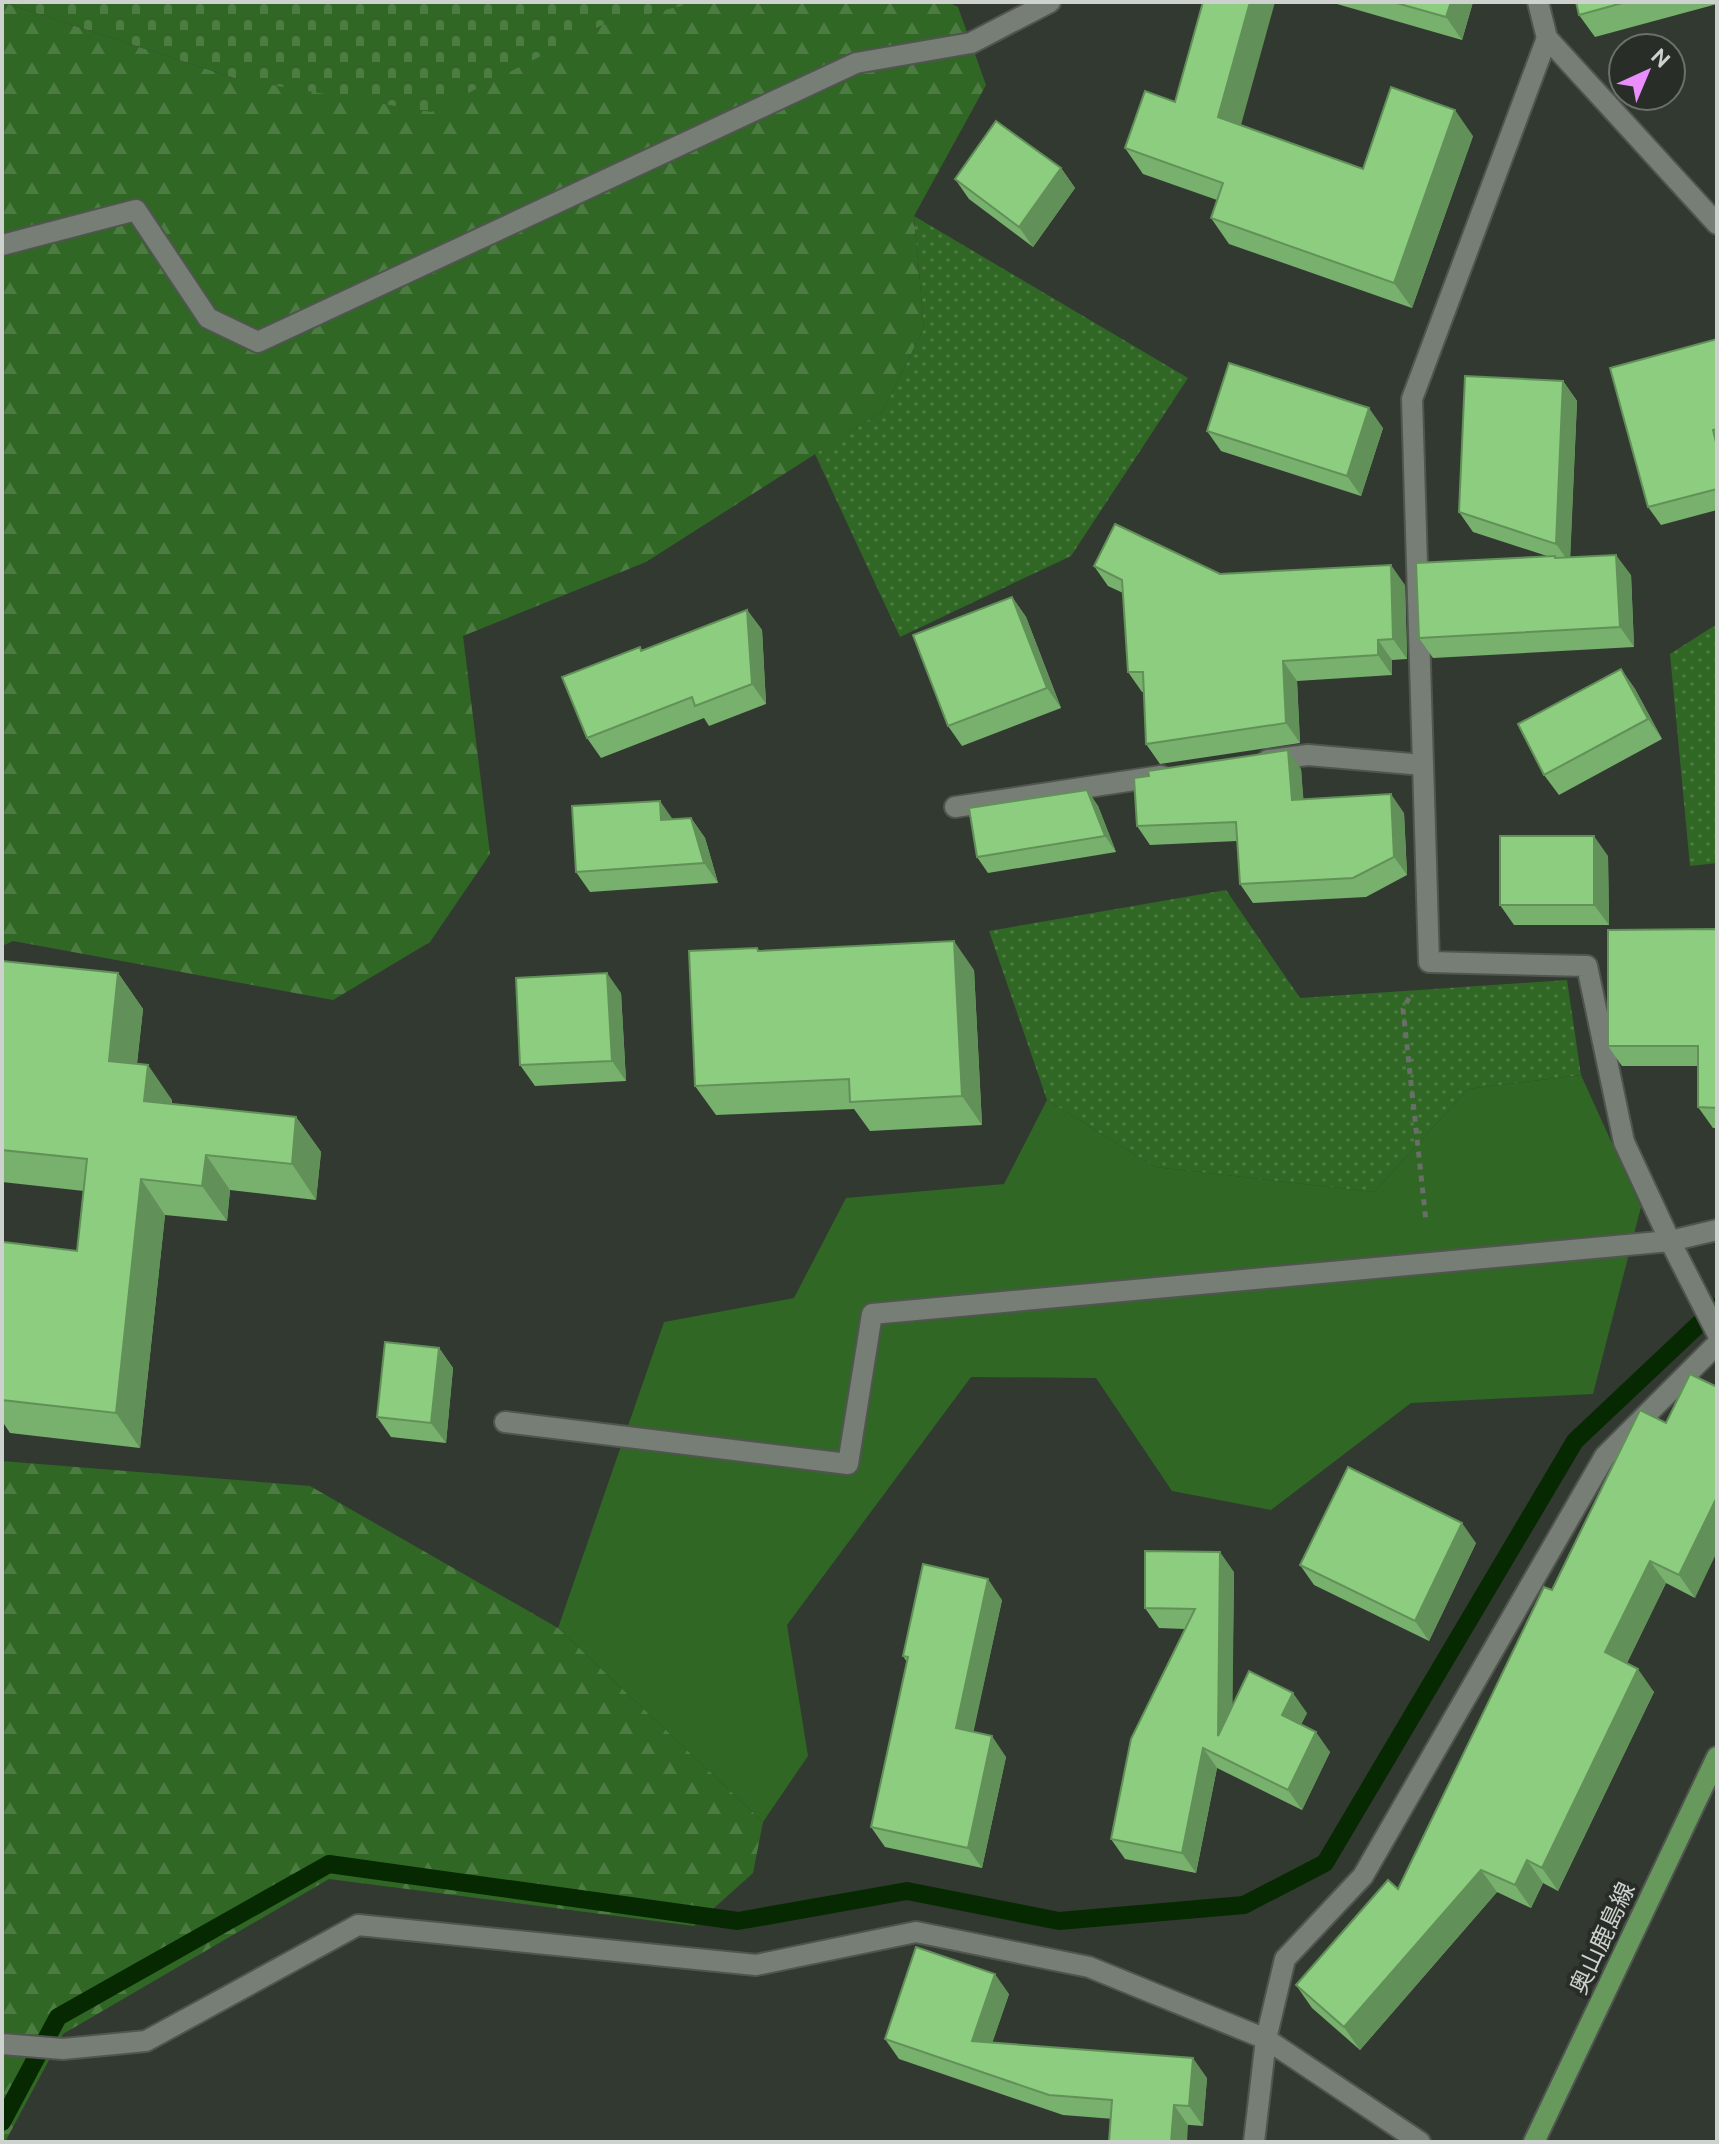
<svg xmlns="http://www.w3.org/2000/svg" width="1719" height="2144" font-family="Ubuntu,'Noto Sans JP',sans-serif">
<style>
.grass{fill:#306725}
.forest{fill:url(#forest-firs)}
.cemetery{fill:url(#cemetery-stones)}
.garden{fill:url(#garden-dots)}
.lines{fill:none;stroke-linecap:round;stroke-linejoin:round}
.stream{stroke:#072902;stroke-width:18}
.minor-casing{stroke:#50554f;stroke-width:24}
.major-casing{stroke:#50554f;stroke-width:24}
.path{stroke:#696f68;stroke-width:5;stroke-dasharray:6 6;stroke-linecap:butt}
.minor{stroke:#777e75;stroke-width:20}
.major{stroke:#67995d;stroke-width:20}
.wall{fill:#78b06d}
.shaded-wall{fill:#629059}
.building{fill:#8ccd7f;stroke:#629059;stroke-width:2}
.labels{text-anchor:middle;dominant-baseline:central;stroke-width:8;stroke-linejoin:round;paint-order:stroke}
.street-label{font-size:24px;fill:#ced2ce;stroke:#282e27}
</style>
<defs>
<pattern id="forest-firs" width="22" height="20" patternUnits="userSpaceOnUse" patternTransform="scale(2)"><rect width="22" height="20" fill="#306725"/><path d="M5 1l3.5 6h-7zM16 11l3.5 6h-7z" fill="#4d7c43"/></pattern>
<pattern id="cemetery-stones" width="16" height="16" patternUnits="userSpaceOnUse" patternTransform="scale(2)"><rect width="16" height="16" fill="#306725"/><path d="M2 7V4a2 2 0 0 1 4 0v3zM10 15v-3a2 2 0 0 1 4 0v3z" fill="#4d7c43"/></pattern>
<pattern id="garden-dots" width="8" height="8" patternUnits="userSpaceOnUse" patternTransform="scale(2)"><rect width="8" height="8" fill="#306725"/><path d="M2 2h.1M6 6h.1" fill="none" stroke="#4d7c43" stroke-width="1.8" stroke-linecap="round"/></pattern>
</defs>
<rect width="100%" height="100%" fill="#323931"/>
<path class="grass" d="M1581,1075L1641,1207L1593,1394L1411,1403L1271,1510L1172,1491L1096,1378L971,1377L787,1625L808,1756L763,1822L558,1628L664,1322L794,1298L846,1198L1004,1184L1047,1100L1155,1167L1374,1192L1468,1089Z"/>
<g class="forest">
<path d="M2,2L237,79L600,25L688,2L689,4L697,2H948L958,7L986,85L914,216L924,328L883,411L646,562L463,636L490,854L430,942L333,1000L13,941L2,946Z"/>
<path d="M2,1461L310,1486L558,1628L763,1822L753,1873L694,1926L329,1879L63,2034L5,2142H2Z"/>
</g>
<path class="cemetery" d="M2,2H697L600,26L431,112L237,79Z"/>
<g class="garden">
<path d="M914,216L1188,378L1071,556L900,637L815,454L883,411L924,328Z"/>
<path d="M1717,624V863L1690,866L1670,654Z"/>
<path d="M1226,890L1300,998L1567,980L1581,1075L1468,1089L1374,1192L1155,1167L1047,1100L989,931Z"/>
</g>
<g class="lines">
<path class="stream" d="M2,2122L58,2017L329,1864L738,1921L907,1891L1059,1921L1244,1905L1325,1863L1575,1441L1717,1307"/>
<defs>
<g id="minor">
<path d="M1538,2L1547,38L1717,224"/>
<path d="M1547,38L1412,399L1429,962L1587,966L1624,1142L1670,1241L1717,1333"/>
<path d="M2,245L136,210L208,318L258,342L856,63L971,43L1050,2"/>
<path d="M1268,760L1308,755L1423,765"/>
<path d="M955,807L1161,776"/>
<path d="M505,1422L848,1464L872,1314L1670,1241L1717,1230"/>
<path d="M2,2044L63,2049L146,2041L358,1925L756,1965L916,1932L1089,1967L1266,2039L1420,2142"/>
<path d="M1254,2142L1266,2039L1285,1959L1363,1876L1605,1456L1717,1344"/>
</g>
<path id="major" d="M1534,2142L1717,1757"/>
</defs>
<use href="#minor" class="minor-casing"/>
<use href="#major" class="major-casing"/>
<path class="path" d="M1409,998L1403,1009L1426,1221"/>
<use href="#minor" class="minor"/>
<use href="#major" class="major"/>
</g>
<g class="wall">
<path d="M1330,2H1473L1462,40Z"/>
<path d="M1576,2H1717V4L1595,37L1579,15Z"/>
<path d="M1241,125L1363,169L1473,136L1412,308L1229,244L1211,218L1217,200L1143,174L1125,148Z"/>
<path d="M1061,168L1075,188L1033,247L969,199L955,179Z"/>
<path d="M1717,339V510L1661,525L1648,507Z"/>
<path d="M1563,381L1577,401L1570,557L1631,575L1634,647L1433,658L1419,638L1547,556L1473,532L1459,512Z"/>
<path d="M1383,428L1361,496L1221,451L1207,431Z"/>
<path d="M1094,566L1405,585L1407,659L1392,660V675L1297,681L1300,743L1160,764L1146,744L1144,692H1142L1128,672L1123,593L1108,586Z"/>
<path d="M1012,597L1026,617L1061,708L962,746L948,726Z"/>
<path d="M747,610L762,630L766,704L709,726L704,718L601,758L587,738L640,647L642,650Z"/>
<path d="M1621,669L1635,689L1662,739L1559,795L1544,775Z"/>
<path d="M1301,769L1303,799L1404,813L1407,875L1366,897L1253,903L1240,884L1237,841L1150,845L1137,826Z"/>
<path d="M1087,790L1098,806L1116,852L988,873L977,857Z"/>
<path d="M691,818L705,838L718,883L590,892L576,872L672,819Z"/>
<path d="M1608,856L1609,925H1514L1500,905Z"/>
<path d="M1717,929V1128H1713L1698,1107V1066H1622L1608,1046Z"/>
<path d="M757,948L760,951L974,970L982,1125L870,1131L854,1109L716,1115L695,1086Z"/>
<path d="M2,961L118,973L143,1009L137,1064L172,1100V1104L296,1117L321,1152L316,1200L230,1190L227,1221L165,1215L140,1448L10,1433L2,1421V1248L77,1251L84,1191L2,1182Z"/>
<path d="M621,993L626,1081L535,1086L520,1065Z"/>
<path d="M439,1348L453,1368L446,1443L391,1437L377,1417Z"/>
<path d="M1640,1410L1695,1598L1666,1583L1627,1663L1654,1692L1558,1891L1543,1883L1531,1908L1497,1892L1360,2050L1312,2008L1296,1985L1398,1889L1552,1590Z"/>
<path d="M1476,1543L1429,1641L1314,1585L1300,1565Z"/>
<path d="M1234,1572L1232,1705L1307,1713L1301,1724L1330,1752L1302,1810L1217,1768L1196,1873L1125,1859L1111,1839L1185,1629L1159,1628L1145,1608Z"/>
<path d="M1002,1600L973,1732L1006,1757L982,1868L885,1847L871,1827L907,1662L903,1656Z"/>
<path d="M1009,1994L992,2043L1207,2078L1203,2126L1063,2115L899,2059L885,2039Z"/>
</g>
<g class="shaded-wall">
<path d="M1250,2H1275L1236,143L1218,117Z"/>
<path d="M1451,2H1473L1462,40L1446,17Z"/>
<path d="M1455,110L1473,136L1412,308L1394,283Z"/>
<path d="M1061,168L1075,188L1033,247L1019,227Z"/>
<path d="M1563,381L1577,401L1570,564L1556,544Z"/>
<path d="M1369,408L1383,428L1361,496L1347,476Z"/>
<path d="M1616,555L1631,575L1634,647L1620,627Z"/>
<path d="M1391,565L1405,585L1407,659L1393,639Z"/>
<path d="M1012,597L1026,617L1061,708L1047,688Z"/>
<path d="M747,610L762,630L766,704L752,684Z"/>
<path d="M1378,640L1392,660V675L1378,655Z"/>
<path d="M1283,661L1297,681L1300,743L1286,723Z"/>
<path d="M1621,669L1635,689L1662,739L1648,719Z"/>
<path d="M1288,750L1301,769L1305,818L1292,800Z"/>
<path d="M1087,790L1098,806L1116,852L1105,836Z"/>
<path d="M1391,794L1404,813L1407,875L1394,857Z"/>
<path d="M660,801L674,821L661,820Z"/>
<path d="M691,818L705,838L718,883L704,863Z"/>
<path d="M1594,836L1608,856L1609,925L1594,905Z"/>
<path d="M954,941L974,970L982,1125L962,1096Z"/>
<path d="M118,973L143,1009L133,1097L109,1061Z"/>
<path d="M607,973L621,993L626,1081L612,1061Z"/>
<path d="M148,1065L172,1100L169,1136L144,1101Z"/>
<path d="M296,1117L321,1152L316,1200L292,1164Z"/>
<path d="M206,1155L230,1190L227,1221L202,1186Z"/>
<path d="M141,1179L165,1215L140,1448L116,1413Z"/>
<path d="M439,1348L453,1368L446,1443L431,1423Z"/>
<path d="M1717,1497V1552L1695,1598L1679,1575Z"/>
<path d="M1462,1523L1476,1543L1429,1641L1415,1621Z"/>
<path d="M1220,1552L1234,1572L1232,1756L1218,1736Z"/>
<path d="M1650,1561L1666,1583L1621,1675L1605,1652Z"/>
<path d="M988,1579L1002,1600L970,1748L956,1728Z"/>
<path d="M1638,1669L1654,1692L1558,1891L1542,1868Z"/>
<path d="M1293,1693L1307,1713L1296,1735L1282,1715Z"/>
<path d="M1316,1732L1330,1752L1302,1810L1288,1790Z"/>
<path d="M992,1736L1006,1757L982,1868L968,1848Z"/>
<path d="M1203,1748L1217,1768L1196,1873L1182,1853Z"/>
<path d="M1527,1860L1543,1883L1531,1908L1515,1885Z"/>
<path d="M1481,1870L1497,1892L1360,2050L1344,2027Z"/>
<path d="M995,1974L1009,1994L986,2061L972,2041Z"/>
<path d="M1193,2058L1207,2078L1203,2126L1189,2106Z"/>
<path d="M1174,2105L1188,2125L1187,2142H1171Z"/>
</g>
<g class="building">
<path d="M1203,2H1250L1218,117L1363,169L1391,87L1455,110L1394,283L1211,218L1223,183L1125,148L1145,91L1175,102Z"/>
<path d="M1393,2H1451L1446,17Z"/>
<path d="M1576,2H1626L1579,15Z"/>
<path d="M996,121L1061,168L1019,227L955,179Z"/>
<path d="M1717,339V429L1713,430L1717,446V489L1648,507L1610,368Z"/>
<path d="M1229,363L1369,408L1347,476L1207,431Z"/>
<path d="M1465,376L1563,381L1556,544L1459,512Z"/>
<path d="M1115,524L1220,574L1391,565L1393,639L1378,640V655L1283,661L1286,723L1146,744L1143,672H1128L1122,580L1094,566Z"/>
<path d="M1616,555L1620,627L1419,638L1416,563L1555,556V558Z"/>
<path d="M1012,597L1047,688L948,726L913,635Z"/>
<path d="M747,610L752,684L695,706L692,697L587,738L562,677L640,647L641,651Z"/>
<path d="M1621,669L1648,719L1544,775L1518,724Z"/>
<path d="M1288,750L1292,800L1391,794L1394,857L1353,878L1240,884L1236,822L1137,826L1134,778L1149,776L1148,771Z"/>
<path d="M1087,790L1105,836L977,857L969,808Z"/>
<path d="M660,801L661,820L691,818L704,863L576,872L572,806Z"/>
<rect x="1500" y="836" width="94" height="69"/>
<path d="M1717,929V1108L1698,1107V1046H1608V930Z"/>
<path d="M954,941L962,1096L850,1102L849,1079L695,1086L689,951L757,948L758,951Z"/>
<path d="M2,961L118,973L109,1061L148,1065L144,1101L296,1117L292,1164L206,1155L202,1186L141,1179L116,1413L2,1400L3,1242L77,1251L87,1159L2,1150Z"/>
<path d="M607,973L612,1061L520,1065L516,978Z"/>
<path d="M385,1342L439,1348L431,1423L377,1417Z"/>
<path d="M1690,1374L1717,1387V1497L1679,1575L1650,1561L1605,1652L1638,1669L1542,1868L1527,1860L1515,1885L1481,1870L1344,2027L1296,1985L1388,1880L1398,1889L1544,1587L1552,1590L1640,1410L1666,1423Z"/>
<path d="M1348,1467L1462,1523L1415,1621L1300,1565Z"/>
<path d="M1145,1551L1220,1552L1218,1736L1249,1671L1293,1693L1282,1715L1316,1732L1288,1790L1203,1748L1182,1853L1111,1839L1131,1739L1195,1609L1145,1608Z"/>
<path d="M923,1564L988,1579L956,1728L992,1736L968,1848L871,1827L908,1657L903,1656Z"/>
<path d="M916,1947L995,1974L972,2041L1193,2058L1189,2106L1174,2105L1171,2142H1109L1112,2100L1049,2095L885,2039Z"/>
</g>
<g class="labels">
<g class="street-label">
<text transform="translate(1602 1938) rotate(-65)">奥山鹿島線</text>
</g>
</g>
<rect width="1719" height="2144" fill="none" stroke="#ced2ce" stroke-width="8"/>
<g transform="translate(1647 72) rotate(44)"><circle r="38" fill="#282e27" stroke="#6a706a" stroke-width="2"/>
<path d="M0-6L14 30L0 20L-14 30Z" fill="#ea8dfd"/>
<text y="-12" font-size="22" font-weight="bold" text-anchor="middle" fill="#ced2ce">N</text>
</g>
</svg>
